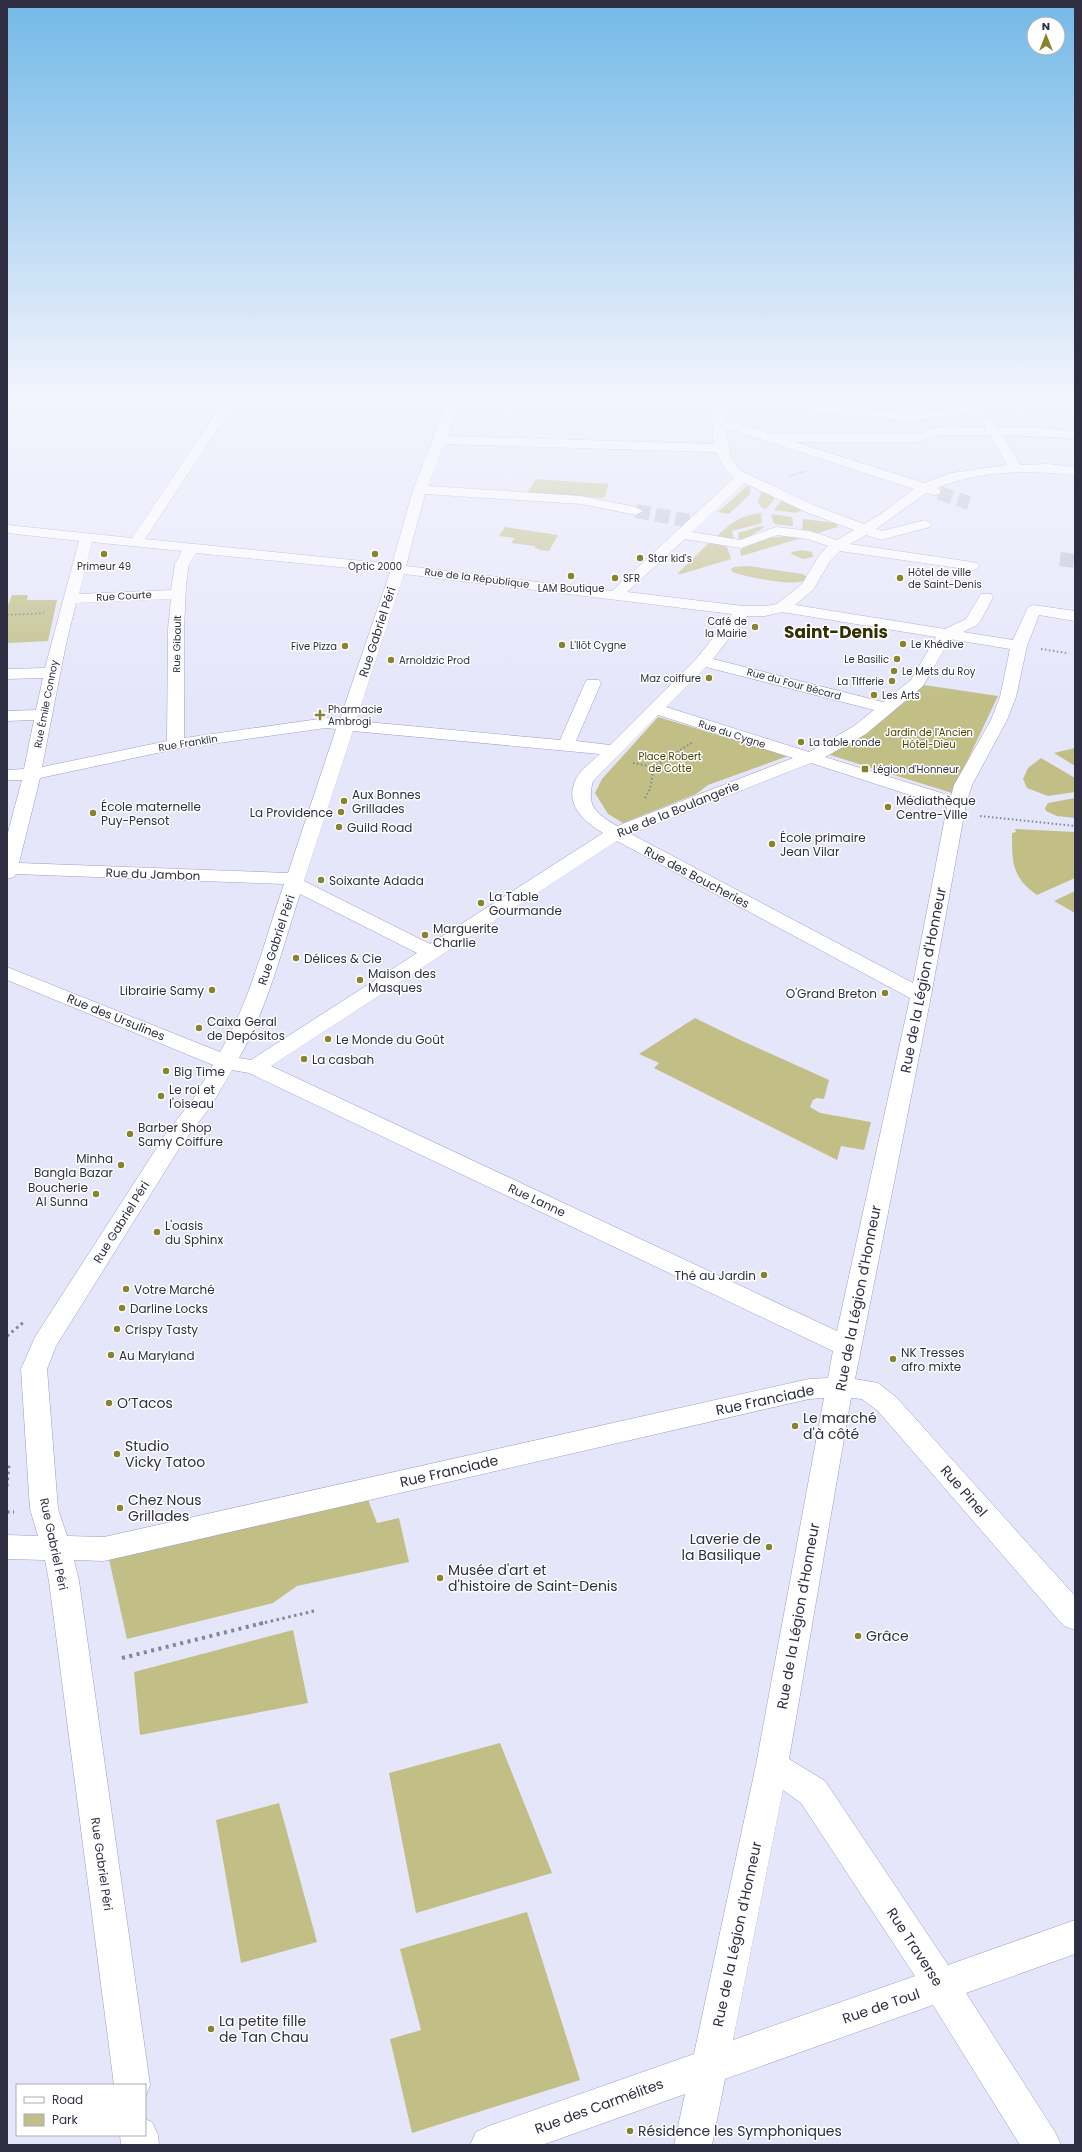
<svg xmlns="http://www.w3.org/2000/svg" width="1082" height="2152" font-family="Poppins,sans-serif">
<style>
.green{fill:#c1bf86}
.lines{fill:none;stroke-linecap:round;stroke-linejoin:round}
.minor-tunnel{stroke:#c1c1d6;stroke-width:14;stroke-dasharray:14 6;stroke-linecap:butt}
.minor-casing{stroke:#9d9bcb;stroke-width:1}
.path-far3{stroke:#858599;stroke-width:1.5;stroke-dasharray:1 2;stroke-linecap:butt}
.path-far2{stroke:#858599;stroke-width:2;stroke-dasharray:1.5 2.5;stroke-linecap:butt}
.path-far1{stroke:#858599;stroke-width:3;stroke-dasharray:2.5 3.5;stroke-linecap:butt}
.path{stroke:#858599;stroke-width:4;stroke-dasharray:3 4.5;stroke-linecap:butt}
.minor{fill:#fff;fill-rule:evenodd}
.path-bridge{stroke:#858599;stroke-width:1.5;stroke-dasharray:1 2;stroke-linecap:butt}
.poi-dot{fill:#88842d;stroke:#fff;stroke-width:1.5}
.labels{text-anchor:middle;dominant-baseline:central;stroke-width:3;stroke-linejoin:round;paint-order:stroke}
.far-poi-label{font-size:10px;fill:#2f2e42;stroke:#fff;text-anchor:start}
.far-street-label{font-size:10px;fill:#2f2e42;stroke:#fff}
.far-park-label{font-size:10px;fill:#484504;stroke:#fff}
.street-label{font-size:12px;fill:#2f2e42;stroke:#fff}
.poi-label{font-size:12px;fill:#2f2e42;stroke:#fff;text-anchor:start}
.near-street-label{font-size:14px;fill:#2f2e42;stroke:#fff}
.near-poi-label{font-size:14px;fill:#2f2e42;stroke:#fff;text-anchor:start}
.far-town-label{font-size:17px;font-weight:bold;fill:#323005;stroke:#fff}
</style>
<rect width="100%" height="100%" fill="#e6e6fb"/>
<g class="green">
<path d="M536,479L609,484L604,498L527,493Z"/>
<path d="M747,486L750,487V494L729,514L718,512Z"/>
<path d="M762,490L776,497L766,509L762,508L758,502Z"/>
<path d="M783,499L806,509L796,513L774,510Z"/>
<path d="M763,513L761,515L762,523L732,531L734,540L716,537C732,522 740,515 763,513Z"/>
<path d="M771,514L792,517L793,525L791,526L774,524Z"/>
<path d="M803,519L836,523L838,527L818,533L802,530Z"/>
<path d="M761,526L765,527L745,539H739L738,533Z"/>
<path d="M505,527L558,535L549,551L539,550L540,549L535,548V546L511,543L515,538L499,536Z"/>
<path d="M787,536L805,537L741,556L740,550L765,538Z"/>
<path d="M710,542L727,547L731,559L681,574H677Z"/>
<path d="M802,550L812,552L813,557L803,559L791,554L792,552Z"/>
<path d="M748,566L803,574L807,577V580C793,587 747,577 732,572L731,569L734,567Z"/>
<path d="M12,595H28L27,600H57L48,641L7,643V608Z"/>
<path d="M924,685L998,696L952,793L830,755L864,732Z"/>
<path d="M658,717L788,756L708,785L696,794L623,823L608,814L595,793L602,779Z"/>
<path d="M1075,748V766L1054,753Z"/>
<path d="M1041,758L1075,778V792L1048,796L1027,788L1023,779L1028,768Z"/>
<path d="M1075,798V818L1057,816L1046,811L1045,808L1048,803Z"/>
<path d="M1015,829L1075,832V878L1037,895C1012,878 1012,862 1012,833L1016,832Z"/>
<path d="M1075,891V913L1054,901Z"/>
<path d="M695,1018L738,1039L829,1080L824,1099L817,1098L813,1100L810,1107L820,1113L871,1122L864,1150L841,1146L837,1160L654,1068L659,1063L639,1054Z"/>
<path d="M367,1497L377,1523L399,1518L409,1562L297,1586L273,1603L127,1639L108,1555Z"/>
<path d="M293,1630L308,1703L140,1735L134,1672Z"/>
<path d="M500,1743L552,1873L416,1913L389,1773Z"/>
<path d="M279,1803L317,1942L241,1963L216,1820Z"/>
<path d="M527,1912L580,2080L412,2133L390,2039L421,2030L400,1949Z"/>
</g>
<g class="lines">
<g class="minor-tunnel">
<path d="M939,493L969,503"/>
<path d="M636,511L695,522"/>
<path d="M1060,559L1075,561"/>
</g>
<defs>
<g id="minor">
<path d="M226,398H238L145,539L392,564L413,490L449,398H461L447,436L714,444L710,405L538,402L532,398L742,399L910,413L951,410L996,398H1016L1014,401L951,417L910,420L870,418L791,409L722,406L724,422L737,423L771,434H916L937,427L986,428L982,420L988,416L992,417L999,428H1043L1075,432L1074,437L1070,438L1003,435L1020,465L1048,464L1075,467V475C1029,470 980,470 937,488L941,491L939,494L934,495L926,493L876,529L882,531L925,520L932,524L930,527L881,540L866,535L850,544L972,562L977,563L979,566L977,569L972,570L840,551L830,561L813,590L795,605L945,629L966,619L981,594H991L993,597L980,622L977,625L963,632L1013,640L1028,607L1033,605L1075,611V621L1039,615L1027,646L1016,697L1007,720L972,785L966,804L931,996L855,1379L878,1383L896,1397L1075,1596V1630L1064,1626L878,1411L862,1399L851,1398L789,1759L825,1781L948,1965L1075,1920V1954L966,1993L1055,2132L1061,2145H1020L933,2005L725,2079L712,2145H674L685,2094L542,2145H470L476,2132L489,2126L694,2054L756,1765L824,1398L809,1399L104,1561L74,1560L79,1581L150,2085L145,2098V2085H114L49,1581L45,1560L7,1559V1535L38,1536L30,1509L21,1369L35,1337L165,1135L194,1098L213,1065L7,980V967L220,1052C250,1002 265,939 284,884L16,874L14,877L7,879V836L22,780H7V770L24,769L34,720L7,721V711L36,710L43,678L7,679V669L45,668L79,541L7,533V525L132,538ZM725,430H732L914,489L881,514L864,524L816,506L741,471L731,459ZM938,435H990L1007,465L951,473L924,483L795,442H917ZM444,444L716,452L725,469L734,478L612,591L406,566L425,494L581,504L636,515L643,511L636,507L581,496L428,486ZM744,483L806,512L854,530L837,540L810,531L776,527L740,540L692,532ZM777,535L808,539L828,546L819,556L802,584L777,604L765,606H743L627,592L685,539L741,548ZM92,542L182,551L175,564L171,590L79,594ZM196,553L390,572L340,719L326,718L184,738V629L186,585L189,564ZM404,574L732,614L697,658L610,745L576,741L601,683L599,680H587L585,683L560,740L356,721ZM171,599L168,629L167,741L42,767L66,644L76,603ZM782,612L936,637L911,680L883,702L713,659L747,616H765ZM950,639L1010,649L1000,697L991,720L954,785L951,796L825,757L866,734L923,686ZM706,667L874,710L854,726L809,752L666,707ZM658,715L793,758L617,826C596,813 586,807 593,781ZM326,728L336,729L288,873L19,863L40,778L176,749ZM353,731L600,754C593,761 581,769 576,779C564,804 583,821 603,833L430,944L304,881ZM811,763L947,807L913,983L631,834ZM617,841L910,998L837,1331L271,1066ZM300,894L417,953L251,1060L239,1058C268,1007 282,949 300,894ZM232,1070L249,1073L833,1351L828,1378L809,1379L104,1537L67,1536L58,1509L47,1369L56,1346L182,1144L211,1106ZM783,1790L801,1803L915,1976L733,2040Z"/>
<path d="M145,2119L152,2122L158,2135L159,2145H121L120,2135H145Z"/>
</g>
</defs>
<use href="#minor" class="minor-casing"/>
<path class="path-far3" d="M789,476L807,471"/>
<g class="path-far2">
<path d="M7,615L44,613"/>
<path d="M1041,649L1067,653"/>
<path d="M633,763L654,767"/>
<path d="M645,798L650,789L654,767L693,742"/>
<path d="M980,816L1075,826"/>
</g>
<g class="path-far1">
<path d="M7,1336L25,1321"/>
<path d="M7,1486L9,1464"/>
<path d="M7,1512H14"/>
<path d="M259,1624L314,1611"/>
</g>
<path class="path" d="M122,1658L263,1623"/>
<use href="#minor" class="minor"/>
<path class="path-bridge" d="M803,398L808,415"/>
</g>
<linearGradient id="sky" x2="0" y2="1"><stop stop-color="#73b9e7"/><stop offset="0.57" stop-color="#f4f4fd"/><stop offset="1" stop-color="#f4f4fd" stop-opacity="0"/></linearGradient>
<rect width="1082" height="699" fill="url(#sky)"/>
<g class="poi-dot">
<circle cx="104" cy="554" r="4"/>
<circle cx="375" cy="554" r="4"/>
<circle cx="640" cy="558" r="4"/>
<circle cx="571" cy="576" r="4"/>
<circle cx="615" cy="578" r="4"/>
<circle cx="900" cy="578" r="4"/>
<circle cx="755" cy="627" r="4"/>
<circle cx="903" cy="644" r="4"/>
<circle cx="562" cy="645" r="4"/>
<circle cx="345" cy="646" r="4"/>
<circle cx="897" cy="659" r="4"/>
<circle cx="391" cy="660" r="4"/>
<circle cx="894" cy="671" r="4"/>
<circle cx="709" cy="678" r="4"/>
<circle cx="892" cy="681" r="4"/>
<circle cx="874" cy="695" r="4"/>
<path d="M318 709h4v4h4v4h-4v4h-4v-4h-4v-4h4z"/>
<circle cx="801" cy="742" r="4"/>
<rect x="861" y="765" width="8" height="8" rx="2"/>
<circle cx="344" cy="801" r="4"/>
<circle cx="888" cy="807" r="4"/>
<circle cx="341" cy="812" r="4"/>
<circle cx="93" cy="813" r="4"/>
<circle cx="339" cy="827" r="4"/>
<circle cx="772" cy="844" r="4"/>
<circle cx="321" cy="880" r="4"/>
<circle cx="481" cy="903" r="4"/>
<circle cx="425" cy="935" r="4"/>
<circle cx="296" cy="958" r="4"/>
<circle cx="360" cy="980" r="4"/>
<circle cx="212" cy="990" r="4"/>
<circle cx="885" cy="993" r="4"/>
<circle cx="199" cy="1028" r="4"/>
<circle cx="328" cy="1039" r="4"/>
<circle cx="304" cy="1059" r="4"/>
<circle cx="166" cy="1071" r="4"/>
<circle cx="161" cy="1096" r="4"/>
<circle cx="130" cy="1134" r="4"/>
<circle cx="121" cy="1165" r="4"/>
<circle cx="96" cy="1194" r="4"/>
<circle cx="157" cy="1232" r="4"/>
<circle cx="764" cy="1275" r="4"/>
<circle cx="126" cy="1289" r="4"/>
<circle cx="122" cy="1308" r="4"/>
<circle cx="117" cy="1329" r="4"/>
<circle cx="111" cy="1355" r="4"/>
<circle cx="893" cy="1359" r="4"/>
<circle cx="109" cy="1403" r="4"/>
<circle cx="795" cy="1426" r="4"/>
<circle cx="117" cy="1454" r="4"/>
<circle cx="120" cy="1508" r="4"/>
<circle cx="769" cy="1547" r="4"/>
<circle cx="440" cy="1578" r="4"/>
<circle cx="858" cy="1636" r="4"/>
<circle cx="211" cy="2029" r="4"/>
<circle cx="630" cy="2131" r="4"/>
</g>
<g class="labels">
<g class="far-poi-label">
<text x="648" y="558">Star kid's</text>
<text x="104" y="566" text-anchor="middle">Primeur 49</text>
<text x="375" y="566" text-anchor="middle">Optic 2000</text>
<text x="908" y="572">Hôtel de ville<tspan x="908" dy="12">de Saint-Denis</tspan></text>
<text x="623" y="578">SFR</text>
<text x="571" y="588" text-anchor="middle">LAM Boutique</text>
<text x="747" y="621" text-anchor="end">Café de<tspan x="747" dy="12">la Mairie</tspan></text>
<text x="911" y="644">Le Khédive</text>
<text x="570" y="645">L'Ilôt Cygne</text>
<text x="337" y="646" text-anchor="end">Five Pizza</text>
<text x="889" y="659" text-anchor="end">Le Basilic</text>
<text x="399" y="660">Arnoldzic Prod</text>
<text x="902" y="671">Le Mets du Roy</text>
<text x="701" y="678" text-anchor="end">Maz coiffure</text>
<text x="884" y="681" text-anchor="end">La TIfferie</text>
<text x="882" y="695">Les Arts</text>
<text x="328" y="709">Pharmacie<tspan x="328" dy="12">Ambrogi</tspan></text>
<text x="809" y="742">La table ronde</text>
<text x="873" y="769">Légion d'Honneur</text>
</g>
<g class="far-street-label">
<text transform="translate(477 578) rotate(7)">Rue de la République</text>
<text transform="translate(124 596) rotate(-3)">Rue Courte</text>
<text transform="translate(177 644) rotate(-89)">Rue Gibault</text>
<text transform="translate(794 684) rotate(15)">Rue du Four Bécard</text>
<text transform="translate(46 704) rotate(-79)">Rue Émile Connoy</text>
<text transform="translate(732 734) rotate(18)">Rue du Cygne</text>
<text transform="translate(188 743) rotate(-9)">Rue Franklin</text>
</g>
<g class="far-park-label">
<text x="929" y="732">Jardin de l'Ancien<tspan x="929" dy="12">Hôtel-Dieu</tspan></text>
<text x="670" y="756">Place Robert<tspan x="670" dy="12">de Cotte</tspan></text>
</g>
<g class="street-label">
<text transform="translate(377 632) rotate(-72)">Rue Gabriel Péri</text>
<text transform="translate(678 809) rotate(-22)">Rue de la Boulangerie</text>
<text transform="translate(153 874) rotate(2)">Rue du Jambon</text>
<text transform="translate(697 877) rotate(28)">Rue des Boucheries</text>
<text transform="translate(276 940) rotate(-72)">Rue Gabriel Péri</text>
<text transform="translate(116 1017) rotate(22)">Rue des Ursulines</text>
<text transform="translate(537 1200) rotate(25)">Rue Lanne</text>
<text transform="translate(121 1222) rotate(-58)">Rue Gabriel Péri</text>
<text transform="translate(54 1544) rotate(78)">Rue Gabriel Péri</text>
<text transform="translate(102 1864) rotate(82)">Rue Gabriel Péri</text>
</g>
<g class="poi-label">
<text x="352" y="794">Aux Bonnes<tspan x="352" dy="14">Grillades</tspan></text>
<text x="896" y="800">Médiathèque<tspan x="896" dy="14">Centre-Ville</tspan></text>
<text x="101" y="806">École maternelle<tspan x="101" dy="14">Puy-Pensot</tspan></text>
<text x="333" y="812" text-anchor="end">La Providence</text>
<text x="347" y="827">Guild Road</text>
<text x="780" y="837">École primaire<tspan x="780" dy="14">Jean Vilar</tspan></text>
<text x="329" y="880">Soixante Adada</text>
<text x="489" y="896">La Table<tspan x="489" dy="14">Gourmande</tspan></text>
<text x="433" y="928">Marguerite<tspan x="433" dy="14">Charlie</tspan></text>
<text x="304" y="958">Délices &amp; Cie</text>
<text x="368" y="973">Maison des<tspan x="368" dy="14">Masques</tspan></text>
<text x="204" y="990" text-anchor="end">Librairie Samy</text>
<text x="877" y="993" text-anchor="end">O'Grand Breton</text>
<text x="207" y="1021">Caixa Geral<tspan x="207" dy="14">de Depósitos</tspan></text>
<text x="336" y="1039">Le Monde du Goût</text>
<text x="312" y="1059">La casbah</text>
<text x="174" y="1071">Big Time</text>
<text x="169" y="1089">Le roi et<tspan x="169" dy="14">l'oiseau</tspan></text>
<text x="138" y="1127">Barber Shop<tspan x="138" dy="14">Samy Coiffure</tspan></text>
<text x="113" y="1158" text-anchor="end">Minha<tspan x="113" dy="14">Bangla Bazar</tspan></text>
<text x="88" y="1187" text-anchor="end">Boucherie<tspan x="88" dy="14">Al Sunna</tspan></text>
<text x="165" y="1225">L'oasis<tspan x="165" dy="14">du Sphinx</tspan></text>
<text x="756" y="1275" text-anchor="end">Thé au Jardin</text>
<text x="134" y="1289">Votre Marché</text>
<text x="130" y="1308">Darline Locks</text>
<text x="125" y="1329">Crispy Tasty</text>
<text x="901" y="1352">NK Tresses<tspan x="901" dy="14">afro mixte</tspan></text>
<text x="119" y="1355">Au Maryland</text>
</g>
<g class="near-street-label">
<text transform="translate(923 980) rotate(-79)">Rue de la Légion d'Honneur</text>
<text transform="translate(858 1298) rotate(-79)">Rue de la Légion d'Honneur</text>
<text transform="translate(765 1400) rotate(-12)">Rue Franciade</text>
<text transform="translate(449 1471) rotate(-13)">Rue Franciade</text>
<text transform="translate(964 1491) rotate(49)">Rue Pinel</text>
<text transform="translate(798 1616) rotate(-80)">Rue de la Légion d'Honneur</text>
<text transform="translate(737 1934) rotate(-78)">Rue de la Légion d'Honneur</text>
<text transform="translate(915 1947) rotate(57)">Rue Traverse</text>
<text transform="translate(881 2006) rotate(-19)">Rue de Toul</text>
<text transform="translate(599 2106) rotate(-20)">Rue des Carmélites</text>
</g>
<g class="near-poi-label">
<text x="117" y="1403">O’Tacos</text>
<text x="803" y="1418">Le marché<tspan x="803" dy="16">d'à côté</tspan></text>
<text x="125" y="1446">Studio<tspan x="125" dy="16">Vicky Tatoo</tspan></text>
<text x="128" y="1500">Chez Nous<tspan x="128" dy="16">Grillades</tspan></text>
<text x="761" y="1539" text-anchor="end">Laverie de<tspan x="761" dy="16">la Basilique</tspan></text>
<text x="448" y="1570">Musée d'art et<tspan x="448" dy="16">d'histoire de Saint-Denis</tspan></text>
<text x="866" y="1636">Grâce</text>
<text x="219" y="2021">La petite fille<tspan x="219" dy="16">de Tan Chau</tspan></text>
<text x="638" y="2131">Résidence les Symphoniques</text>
</g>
<g class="far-town-label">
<text x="836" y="632">Saint-Denis</text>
</g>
</g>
<rect width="1082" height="2152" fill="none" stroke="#2f2e42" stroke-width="16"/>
<rect x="16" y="2084" width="130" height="52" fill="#ffffff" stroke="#acabb3"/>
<rect x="24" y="2097" width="20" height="6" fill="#ffffff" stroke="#acabb3"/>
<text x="52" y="2104" font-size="12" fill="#2f2e42">Road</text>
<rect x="24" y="2114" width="20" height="12" fill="#c1bf86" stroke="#acabb3"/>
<text x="52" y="2124" font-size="12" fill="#2f2e42">Park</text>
<g transform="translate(1046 36)"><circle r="19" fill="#ffffff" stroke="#acabb3"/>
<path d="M0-3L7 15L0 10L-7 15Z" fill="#88842d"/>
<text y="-6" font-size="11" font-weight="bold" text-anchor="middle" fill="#2f2e42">N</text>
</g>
</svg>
